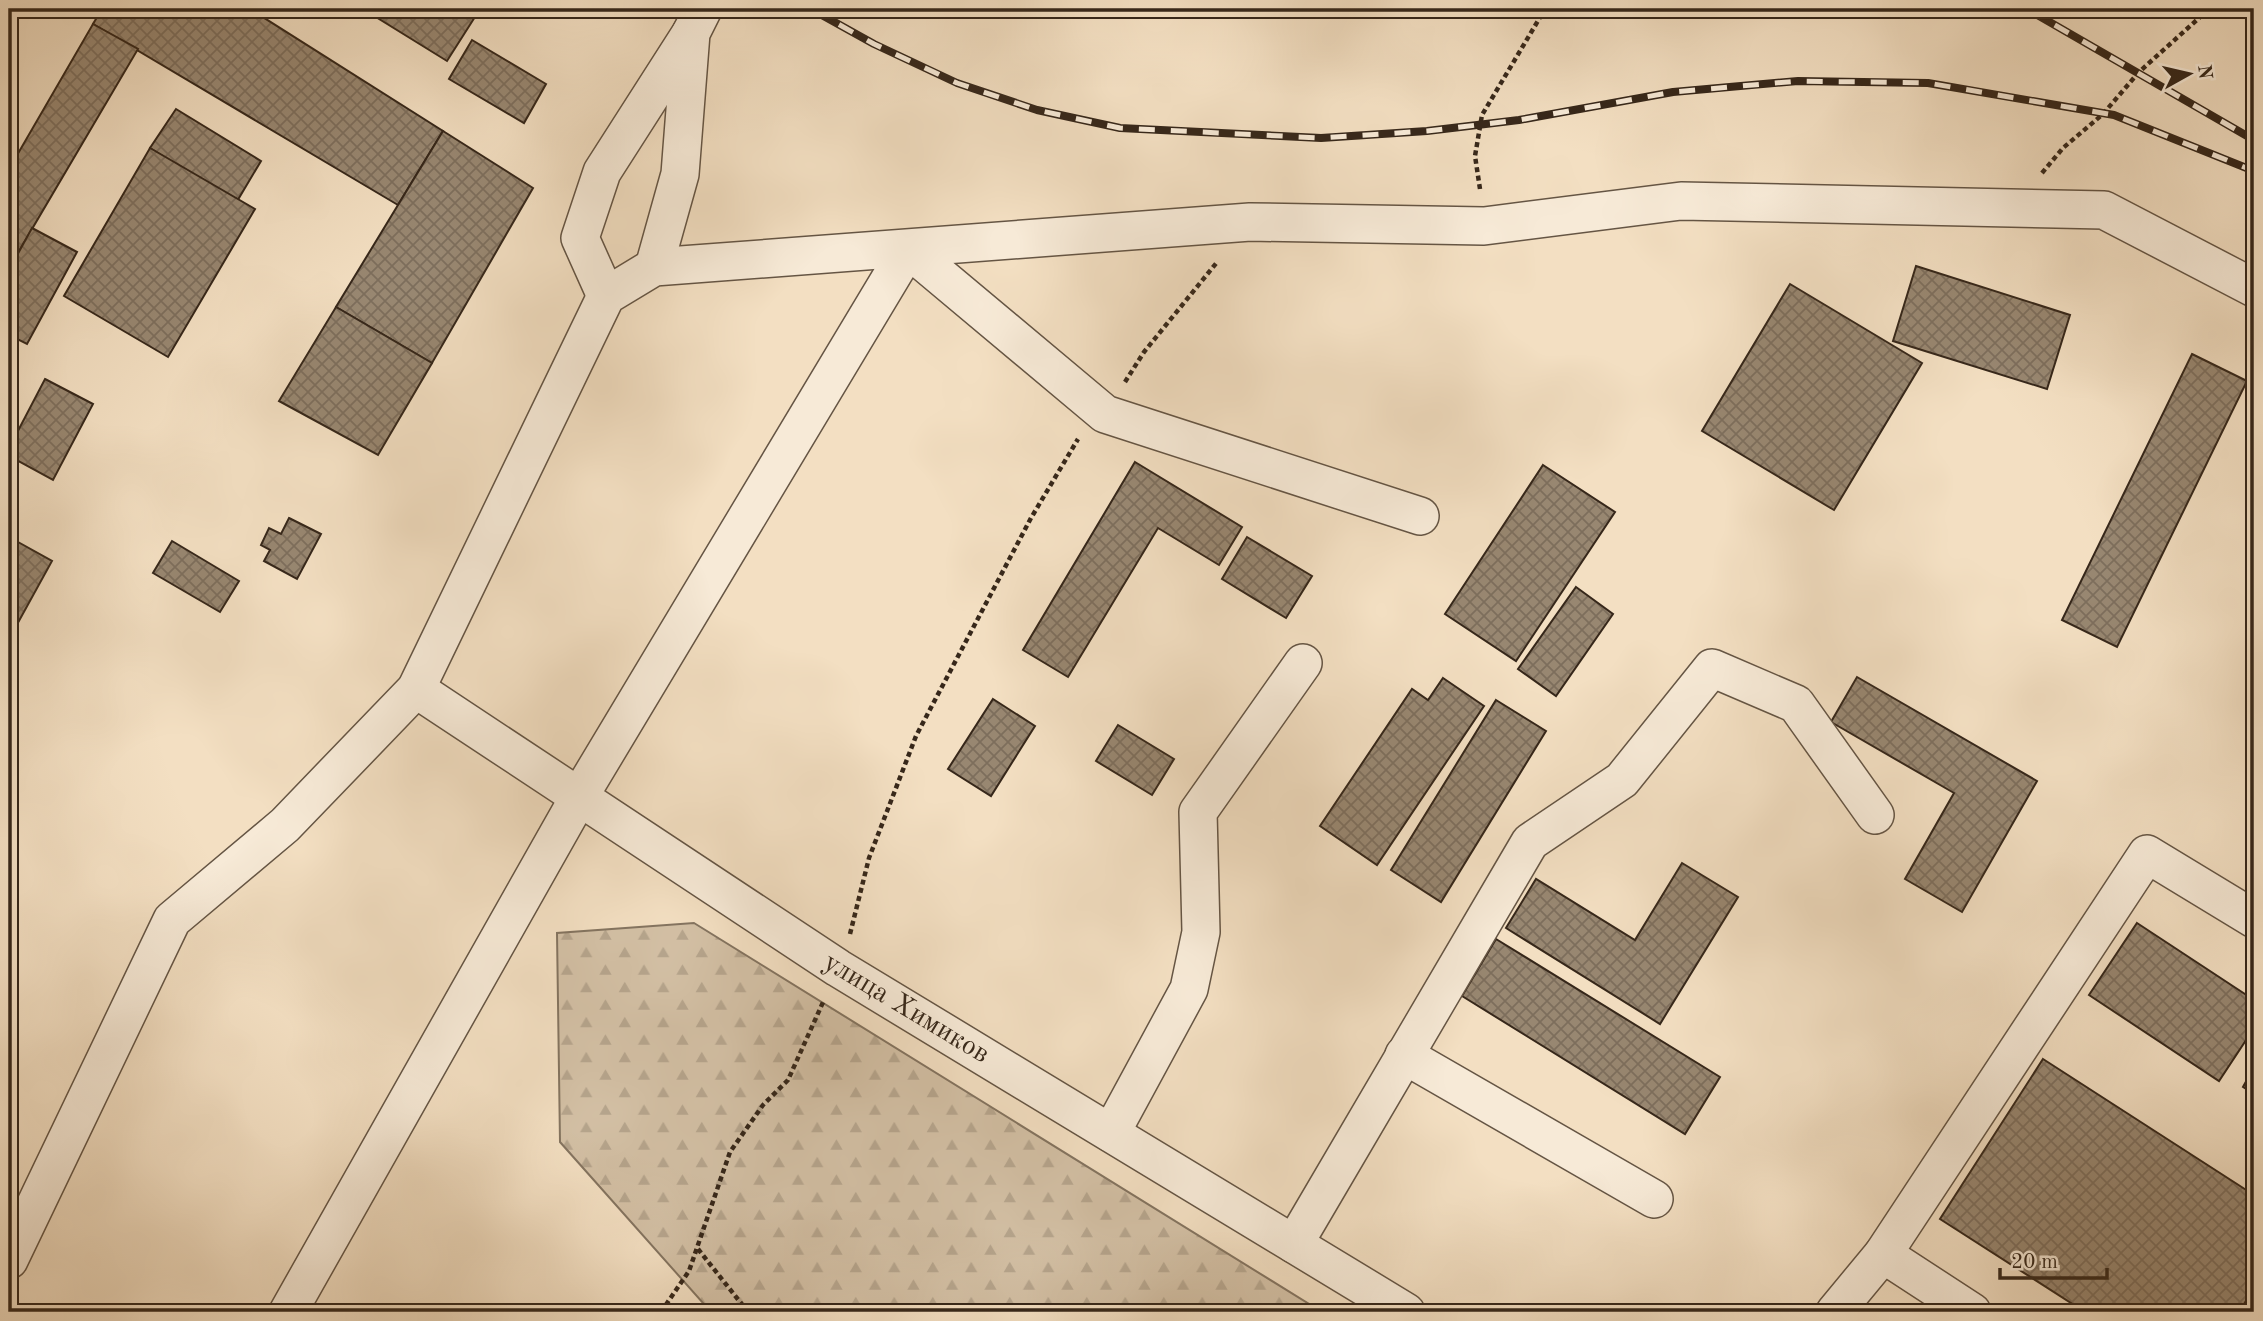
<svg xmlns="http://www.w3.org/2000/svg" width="2263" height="1321" font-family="'Old Standard TT',serif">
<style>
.forest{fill:url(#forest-firs);stroke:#847460;stroke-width:2}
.building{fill:url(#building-cross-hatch);stroke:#36271a;stroke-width:2}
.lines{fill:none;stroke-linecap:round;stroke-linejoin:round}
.minor-casing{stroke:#655544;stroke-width:40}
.path{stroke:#36271a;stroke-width:4.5;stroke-dasharray:5 3.5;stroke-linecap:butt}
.minor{stroke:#f7ead7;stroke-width:37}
.rail-casing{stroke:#36271a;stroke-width:8}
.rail{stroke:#f7ead7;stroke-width:5;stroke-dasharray:16;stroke-linecap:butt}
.labels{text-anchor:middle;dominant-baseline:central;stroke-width:6;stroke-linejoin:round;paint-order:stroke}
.street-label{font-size:28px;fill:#36271a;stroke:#f7ead7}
</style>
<defs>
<pattern id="forest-firs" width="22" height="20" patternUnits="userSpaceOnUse" patternTransform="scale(1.75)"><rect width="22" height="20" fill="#d3c0a5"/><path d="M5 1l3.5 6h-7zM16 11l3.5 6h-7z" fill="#b6a58d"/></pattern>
<pattern id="building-cross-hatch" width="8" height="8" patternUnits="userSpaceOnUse" patternTransform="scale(1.75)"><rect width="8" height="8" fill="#988771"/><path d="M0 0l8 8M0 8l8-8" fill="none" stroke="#7d6e5c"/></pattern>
</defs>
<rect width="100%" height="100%" fill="#f3dfc2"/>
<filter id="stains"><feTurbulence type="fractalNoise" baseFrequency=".00286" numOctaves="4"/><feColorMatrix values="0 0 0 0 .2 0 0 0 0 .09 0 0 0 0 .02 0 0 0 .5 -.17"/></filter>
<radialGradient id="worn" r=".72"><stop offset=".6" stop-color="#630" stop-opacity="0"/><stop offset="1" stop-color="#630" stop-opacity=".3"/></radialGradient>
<path class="forest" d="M694,923L1322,1312H711L560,1142L557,933Z"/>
<g class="building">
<path d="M102,9H250L443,131L398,205L93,24Z"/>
<path d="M363,9H480L447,61Z"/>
<path d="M93,24L138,49L19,251L9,245V169Z"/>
<path d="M472,40L546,84L524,123L449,79Z"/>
<path d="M176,109L261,161L236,203L150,148Z"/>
<path d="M443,131L533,188L432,363L336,307Z"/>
<path d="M150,148L255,209L168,357L64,296Z"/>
<path d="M32,228L77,252L27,344L9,335V270Z"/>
<path d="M1916,266L2070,315L2047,389L1893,341Z"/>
<path d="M1790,284L1922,363L1834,510L1702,431Z"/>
<path d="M336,307L432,363L378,455L279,401Z"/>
<path d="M2192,354L2247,381L2117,647L2062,620Z"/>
<path d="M45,379L93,404L53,480L9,456V448Z"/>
<path d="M1135,462L1242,527L1219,565L1158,528L1068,677L1023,650Z"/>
<path d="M1543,465L1615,512L1516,661L1445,614Z"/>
<path d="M289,518L321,534L297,579L264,561L270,550L261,545L269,528L281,534Z"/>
<path d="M9,537L52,561L9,639Z"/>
<path d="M1247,537L1312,576L1286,618L1222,579Z"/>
<path d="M172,541L239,581L220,612L153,573Z"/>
<path d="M1576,587L1613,614L1556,696L1518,669Z"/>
<path d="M1857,677L2037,781L1962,912L1905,879L1954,793L1831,722Z"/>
<path d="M1443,678L1484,706L1377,865L1320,826L1412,689L1428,700Z"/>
<path d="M993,699L1035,726L991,796L948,769Z"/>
<path d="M1496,700L1546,731L1441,902L1391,870Z"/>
<path d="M1118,725L1174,759L1152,795L1096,761Z"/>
<path d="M1682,863L1738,897L1660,1024L1506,928L1536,879L1635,940Z"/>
<path d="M2137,923L2254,1000V1028L2219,1081L2089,995Z"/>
<path d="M1496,939L1720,1077L1685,1134L1462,996Z"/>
<path d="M2043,1059L2254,1195V1208L2248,1219L2254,1223V1288L2239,1312H2085L1940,1219Z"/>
<path d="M2254,1067V1094L2243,1087Z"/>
</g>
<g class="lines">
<defs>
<g id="minor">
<path d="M654,267L680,174L691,33L703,9"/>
<path d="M606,296L580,238L602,172L691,33"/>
<path d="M416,689L838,968L1406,1312"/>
<path d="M1404,1055L1654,1199"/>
<path d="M1111,1133L1189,989L1201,932L1198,812L1303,663"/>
<path d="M1294,1244L1530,842L1622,780L1712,668L1796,704L1875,815"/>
<path d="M1883,1254L1972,1312"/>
<path d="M9,1260L172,920L285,825L416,689L606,296L654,267L1250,222L1484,226L1681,201L2104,210L2254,288"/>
<path d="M288,1312L579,797L908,249L1105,414L1420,516"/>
<path d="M1835,1312L1883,1254L2147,854L2254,919"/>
</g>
</defs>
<use href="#minor" class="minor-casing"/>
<g class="path">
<path d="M2042,173L2063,148L2103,114L2139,72L2209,9"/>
<path d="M1480,189L1475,156L1482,115L1545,9"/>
<path d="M1125,382L1144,352L1218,261"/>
<path d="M850,934L869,858L916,736L1031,518L1078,439"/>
<path d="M698,1249L748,1312"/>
<path d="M661,1312L689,1271L730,1152L763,1105L788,1080L824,1000"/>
</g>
<use href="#minor" class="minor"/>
<defs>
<g id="rail">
<path d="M811,9L874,44L957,83L1037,110L1120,128L1321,138L1427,131L1519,120L1673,92L1798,81L1928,83L2114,115L2254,171"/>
<path d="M2027,9L2254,140"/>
</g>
</defs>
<use href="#rail" class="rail-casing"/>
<use href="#rail" class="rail"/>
</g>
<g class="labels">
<g class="street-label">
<text transform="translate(906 1009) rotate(31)">улица Химиков</text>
</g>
</g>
<rect width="2263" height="1321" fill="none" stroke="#f3dfc2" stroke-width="35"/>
<rect x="10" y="10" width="2242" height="1300" fill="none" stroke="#36271a" stroke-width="3.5"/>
<rect x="18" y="18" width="2228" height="1286" fill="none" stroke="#36271a" stroke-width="2"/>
<g transform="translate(2189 74) rotate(82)" stroke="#f7ead7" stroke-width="5" paint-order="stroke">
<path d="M0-5L12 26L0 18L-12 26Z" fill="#36271a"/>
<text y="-10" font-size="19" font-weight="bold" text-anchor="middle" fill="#36271a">N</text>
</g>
<path d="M2000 1268v10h107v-10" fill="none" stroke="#36271a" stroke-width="3.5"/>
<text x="2011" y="1268" font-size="21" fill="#36271a" stroke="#f7ead7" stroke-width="5" paint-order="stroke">20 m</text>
<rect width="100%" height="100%" filter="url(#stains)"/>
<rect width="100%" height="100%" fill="url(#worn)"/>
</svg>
